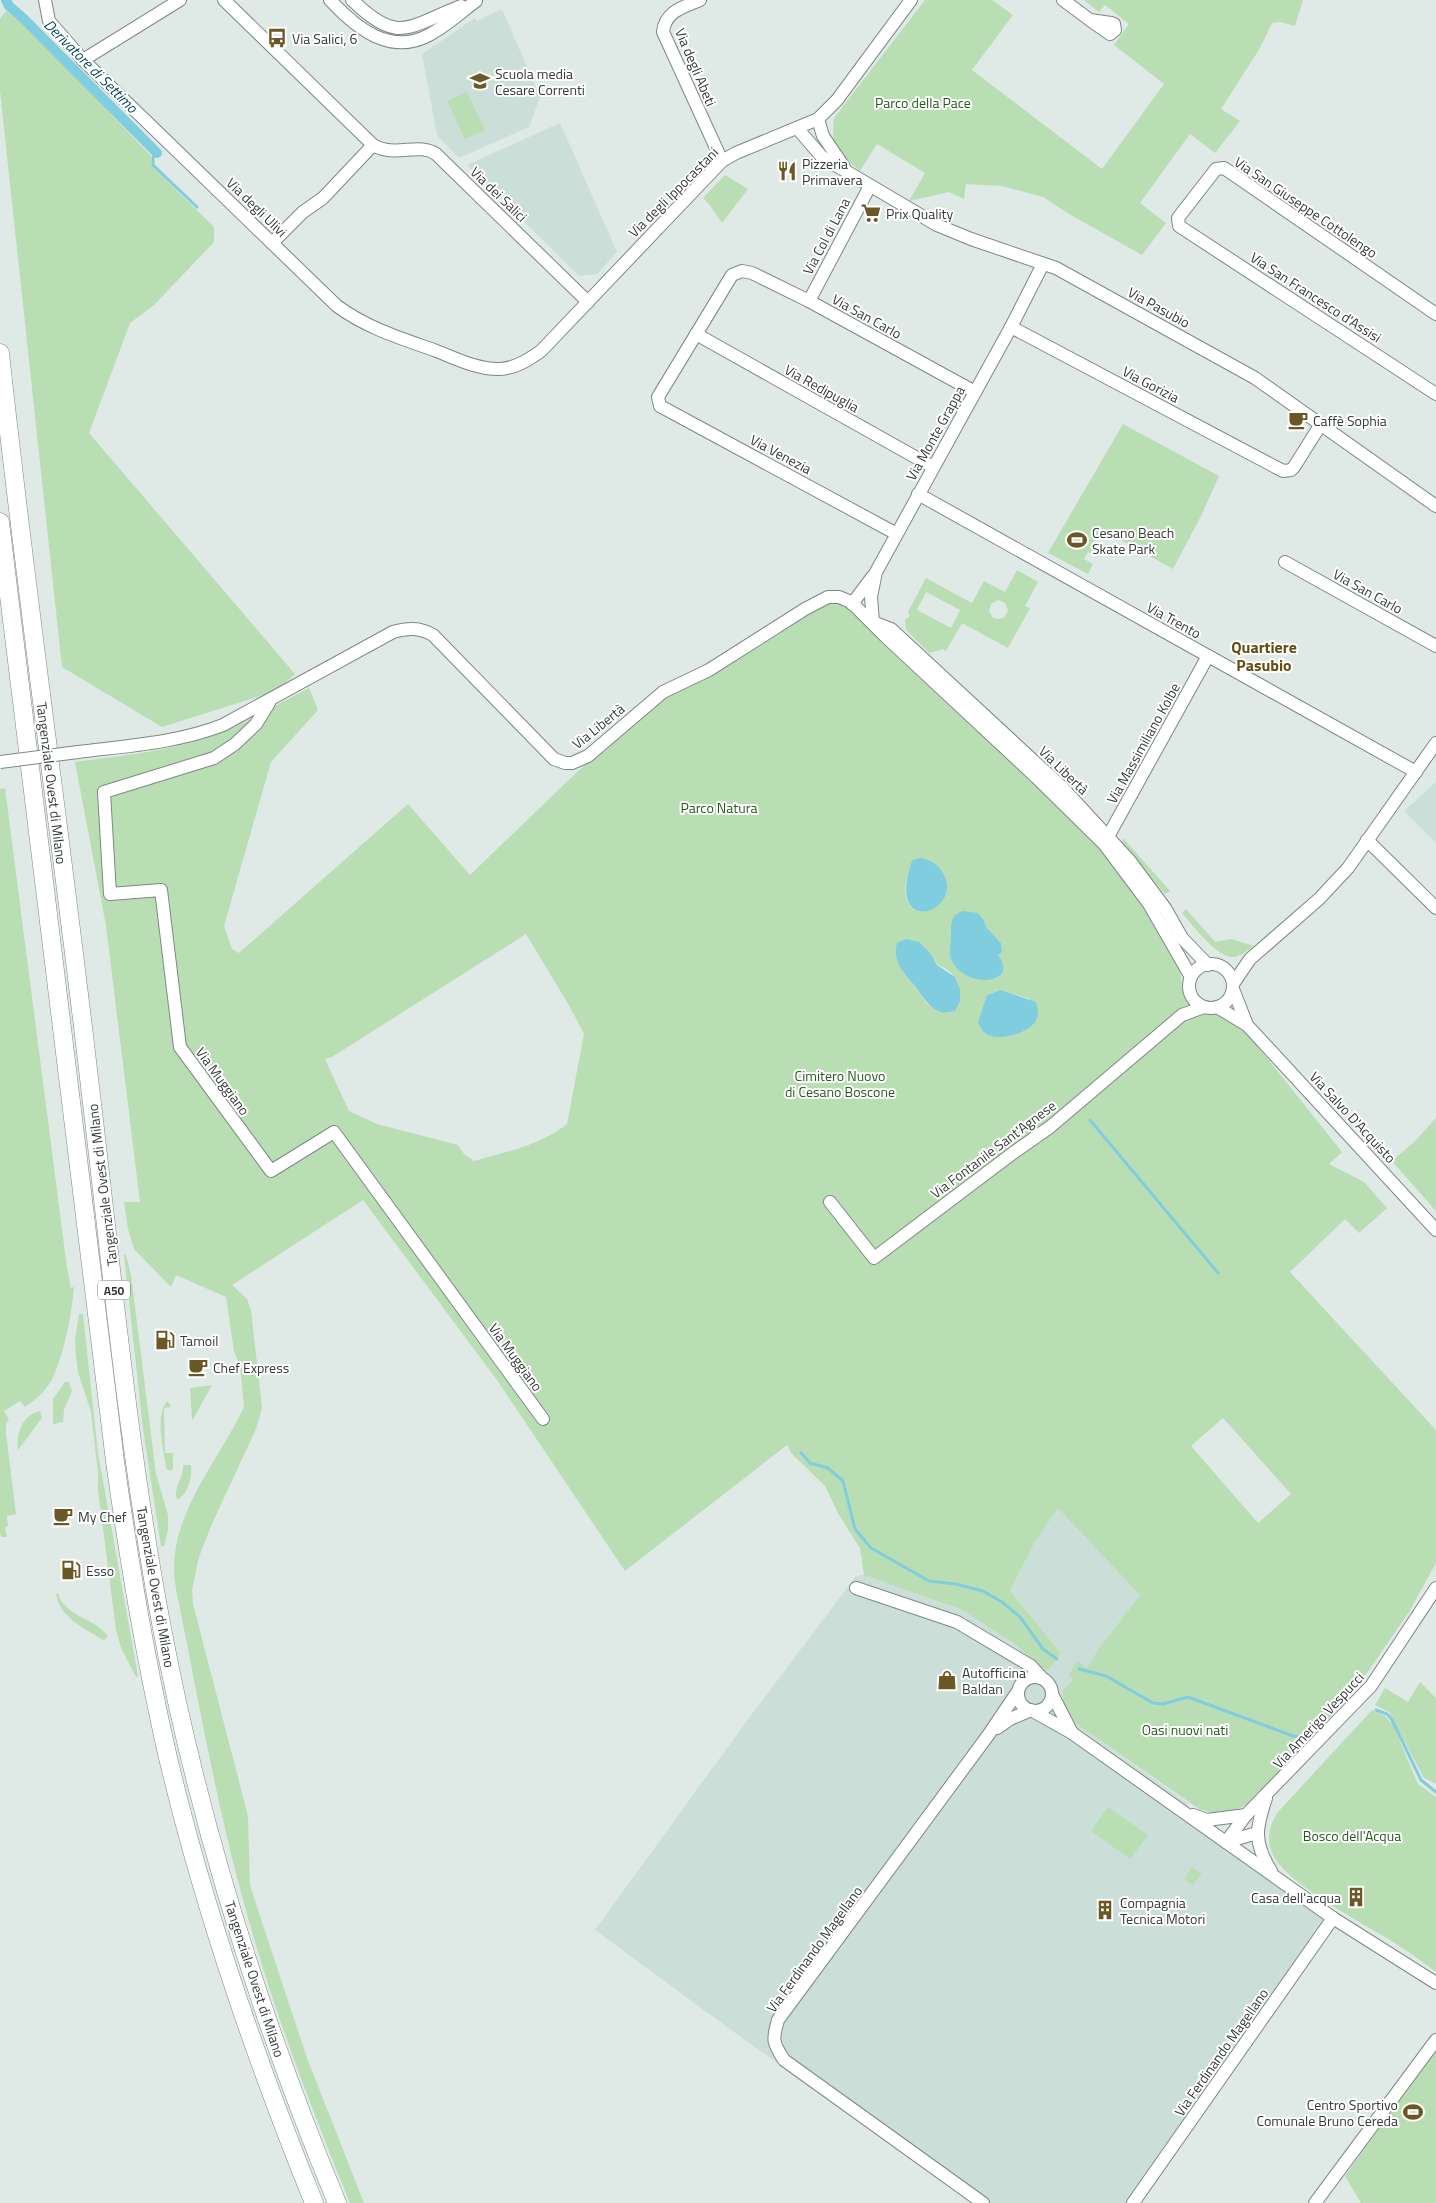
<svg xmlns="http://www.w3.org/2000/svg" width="1436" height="2203" font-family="'Titillium Web',sans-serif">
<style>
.built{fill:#ccded8}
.green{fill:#badeb4;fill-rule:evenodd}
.water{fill:#81cde0}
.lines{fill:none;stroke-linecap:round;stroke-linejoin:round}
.stream{stroke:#81cde0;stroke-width:3}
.canal{stroke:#81cde0;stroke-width:10}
.minor-casing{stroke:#7e8885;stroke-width:14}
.highway-casing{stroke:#7e8885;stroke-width:19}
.minor{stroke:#fff;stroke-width:12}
.highway{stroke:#fff;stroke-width:18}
.minor-bridge-casing{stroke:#7e8885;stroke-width:14;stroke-linecap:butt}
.minor-bridge{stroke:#fff;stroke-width:12}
.labels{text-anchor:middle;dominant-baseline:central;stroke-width:4;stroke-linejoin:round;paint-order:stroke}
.shield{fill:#fff;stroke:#727474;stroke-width:1}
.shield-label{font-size:12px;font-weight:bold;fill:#353938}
.poi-label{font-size:14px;fill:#353938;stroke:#fff;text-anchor:start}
.street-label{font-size:14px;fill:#353938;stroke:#fff}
.park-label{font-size:14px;fill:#245a1c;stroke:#fff}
.water-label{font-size:15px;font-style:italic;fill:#014a57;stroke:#fff}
.quarter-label{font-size:16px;font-weight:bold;fill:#654d12;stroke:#fff}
</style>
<rect width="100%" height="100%" fill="#dfe9e6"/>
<g class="built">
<path d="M502,9L540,97L529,127L459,158L437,135L422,54L475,18L477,21Z"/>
<path d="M560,123L617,252L597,274L579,276L467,165Z"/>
<path d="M1436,782V843L1404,811Z"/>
<path d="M1058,1507L1140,1595L1097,1651L1087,1668L1074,1680L1075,1723L1189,1804L1179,1816L1334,1926L1138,2203H976L742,2038L595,1930L746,1722L856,1576L864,1575L960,1609L1015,1644L1040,1666L1061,1653L1010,1591L1035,1542Z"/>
</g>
<g class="green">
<path d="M925,0H992L1013,15L972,70L1102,169L1164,84L1114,45L1129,24L1105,5L1099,12L1084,0H1303L1295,26L1280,22L1272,23L1260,48L1221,109L1240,121L1215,153L1190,134L1140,203L1166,223L1142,255L1069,214L1043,197L1002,186L966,184L964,199L949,192L909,201L925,173L877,144L860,171C837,151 831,151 834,118Z"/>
<path d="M6,11L32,31L151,156L152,166L214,227V242L154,305L130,323L89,433L295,674L276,691L162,727L62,667L0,91V19Z"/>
<path d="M467,92L485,130L465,139L447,101Z"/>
<path d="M725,175L748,189L722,223L709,204L703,198Z"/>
<path d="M1123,424L1219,476L1201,516L1173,569L1110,534L1106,540L1097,535L1093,543L1102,548L1097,556L1088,552L1084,559L1093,564L1088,574L1048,553Z"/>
<path d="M1017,570L1038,582L1025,606L1030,608L1008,648L962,623L946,651L943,649L929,653L906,630L905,620L910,616L908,612L926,578L972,603L984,581L1005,592ZM926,592L960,610L951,628L917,610ZM998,600L1005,603L1008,610L1005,617L999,619L993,618L989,611L991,604Z"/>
<path d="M838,602L863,618L1102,847L1144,906L1180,966L1182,989L1203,1012H1217L1243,1028L1342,1152L1329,1164L1364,1182L1387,1208L1359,1233L1345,1219L1290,1272L1436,1430V1563L1409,1612L1367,1673L1313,1737L1248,1804C1231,1814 1216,1815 1199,1809L1075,1723C1065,1714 1063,1703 1063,1690L1074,1680L1069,1675L1077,1661L1087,1668L1097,1651L1140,1595L1058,1508L1035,1542L1010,1591L1061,1653L1049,1669H1042L1015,1644L960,1609L864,1575L860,1548L839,1515L825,1486L792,1454L787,1445L625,1571L497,1380L363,1200L232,1285L247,1299L251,1310L262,1408L256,1429L211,1526L199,1557L192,1590L193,1604L248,1816L250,1885L257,1907L307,2058L364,2203H350C309,2103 270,2001 242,1896C216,1801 199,1702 179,1604C177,1595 175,1584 174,1574C172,1511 218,1462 244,1407L240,1366L234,1351L226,1297L176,1275L171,1287L134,1249L128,1229L124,1202H140L106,926L75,762C117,756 162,752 203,739C240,727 274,706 309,688L318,710L271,762L224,926L232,949L239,953L408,804L470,875L575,774L653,704L823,603ZM911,863L944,875L947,885L946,895L914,910C900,899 906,878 911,863ZM984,920L986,927L1001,943L998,955L1003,967L1000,976L995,979L950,950L951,941ZM526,934L570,1007L584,1034L567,1124C541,1145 506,1152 474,1161L464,1154L458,1145L377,1124L349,1111L325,1059L332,1057ZM934,959C937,967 944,966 949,971C959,979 960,990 960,1001L928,1005L902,970ZM1001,990L1030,999L978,1023L987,995ZM1223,1418L1291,1494L1258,1523L1191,1446Z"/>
<path d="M5,788L67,1268L71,1288L74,1287C72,1314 63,1360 50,1383C43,1393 35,1400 25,1407L20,1401L4,1411L9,1419L6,1424V1433L16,1514L7,1516L8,1526L5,1527L7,1537H2L0,1534V789Z"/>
<path d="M1123,838L1170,891L1165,894L1122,844Z"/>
<path d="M1186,909L1215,942L1231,939L1254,946C1248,950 1240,957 1233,957C1217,958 1192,924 1182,913Z"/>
<path d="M1436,1118V1211L1392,1161L1414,1142Z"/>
<path d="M124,1255H126L131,1275L156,1474L168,1515V1530L164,1546H161L143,1429Z"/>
<path d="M79,1314H83L98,1453L138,1676L136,1677L121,1648L116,1630L98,1490V1473L91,1412L78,1372L76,1356L75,1340Z"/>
<path d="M65,1382H69L72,1391L64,1410L63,1422L53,1424V1399Z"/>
<path d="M212,1385L192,1421L190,1388Z"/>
<path d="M168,1401L171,1407L164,1408L165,1453H173V1469L170,1471L166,1468C164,1451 154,1412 168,1401Z"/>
<path d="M40,1411L42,1418L18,1450C16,1434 22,1415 40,1411Z"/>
<path d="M183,1465H191C192,1478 189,1493 177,1500C173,1485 184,1480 183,1465Z"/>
<path d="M58,1593C63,1615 94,1618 107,1635V1638L103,1640C84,1628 60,1618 56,1594Z"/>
<path d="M1420,1682L1436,1698V1784L1424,1778L1389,1712L1375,1705L1385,1688L1408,1702Z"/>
<path d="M1372,1710L1385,1716L1393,1725L1418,1784L1436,1797V1972C1423,1962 1409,1952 1395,1943C1366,1925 1287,1884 1273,1855C1266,1839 1269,1826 1278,1812Z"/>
<path d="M1108,1807L1148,1835L1130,1859L1091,1831Z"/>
<path d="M1192,1867L1202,1874L1193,1885L1184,1879Z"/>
<path d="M1436,2048V2203H1361L1345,2176Z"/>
</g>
<g class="water">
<path d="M921,858C930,860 938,864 943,873C966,910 886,941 911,863L913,860Z"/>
<path d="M962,911L978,913L984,920L986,927L1001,943L1002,952L998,955C1021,985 964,990 951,959C948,952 951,944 951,936C951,923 950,917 962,911Z"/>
<path d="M906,939L919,942L930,953L937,965L955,977L960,989V1001L955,1011L943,1013C928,1008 923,996 913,984C903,972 892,960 897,943Z"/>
<path d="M1001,990L1036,1002C1037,1007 1039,1013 1037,1018C1033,1032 1004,1040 991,1036C984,1034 981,1029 978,1022L987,995Z"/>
</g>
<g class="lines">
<g class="stream">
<path d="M157,153L153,157V165L197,207"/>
<path d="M1090,1120L1218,1273"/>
<path d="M801,1453L810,1463L828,1468L843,1481L855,1529L871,1548L929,1581L956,1584L983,1591L1002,1602L1020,1617L1043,1649L1057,1659"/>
<path d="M1079,1669L1106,1676L1153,1703L1163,1704L1188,1697L1293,1736L1313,1737"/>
<path d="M1376,1710L1387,1714L1392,1720L1421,1780L1436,1792"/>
</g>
<path class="canal" d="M6,0L9,6L24,19L157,153"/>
<defs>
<g id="minor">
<path d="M45,0L49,21L83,60L337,306C367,328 400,338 434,350C455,358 478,370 500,369C516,368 528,360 541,351L722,161L736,153L818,119L837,100L911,0"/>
<path d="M224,0L373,145C395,158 419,142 436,154L588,302"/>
<path d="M330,0C356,28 390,56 429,35C446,26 461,12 476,1"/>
<path d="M352,0C399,45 407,27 461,6"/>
<path d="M700,0C684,7 665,11 663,32L722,161"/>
<path d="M1063,0L1090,20"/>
<path d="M1090,20L1111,23L1114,24L1115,30L1110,34Z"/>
<path d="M83,60L180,0"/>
<path d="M818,119L823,136L844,167"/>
<path d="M797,128L822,157L937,225L971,239L1056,268L1255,378L1436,506"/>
<path d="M272,243L303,212L323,198L373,145"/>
<path d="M1043,264L1011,327L876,572L871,597L873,622L891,629L1063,788L1130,861L1165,908L1182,938L1208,965"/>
<path d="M809,301L870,186"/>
<path d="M1436,314L1224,168L1216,169L1178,218L1179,226L1436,394"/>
<path d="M1011,327L1283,471L1291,470L1294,467L1321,424"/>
<path d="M696,334L933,467"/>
<path d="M918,494L1416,772"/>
<path d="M895,533L660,406L658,397L732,275L742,271L752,273L809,301L975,392"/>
<path d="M1285,562L1436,646"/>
<path d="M852,604L873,576"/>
<path d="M269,703L256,724L235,744L214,758L104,792L110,894L161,890L180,1047L271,1171L334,1132L543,1419"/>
<path d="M78,752C127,746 177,743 223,725L393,632C408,628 419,627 433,635L554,759L565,763H572L588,756L663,692L709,670L805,609L828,597H839L851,602L886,637L1036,777L1104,844L1149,904L1191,977"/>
<path d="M1367,840L1436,908"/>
<path d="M1105,842L1208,656"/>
<circle cx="1211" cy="986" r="22"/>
<path d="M1233,984L1250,959L1319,899L1348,868L1436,743"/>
<path d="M1233,989L1247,1025"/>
<path d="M1217,1007L1247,1025L1436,1230"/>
<path d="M830,1202L874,1258L1013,1153L1050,1127L1182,1015L1204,1007"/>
<path d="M856,1588L957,1622L1031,1666L1042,1678"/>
<circle cx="1035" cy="1694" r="17"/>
<path d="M1052,1694L1072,1733"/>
<path d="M997,1728L1010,1719L1031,1710L1072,1733L1333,1918L1436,1983"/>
<path d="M1266,1798C1256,1828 1253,1842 1271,1871"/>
<path d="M1193,1815L1207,1820L1246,1815"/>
<path d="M1226,1842L1246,1815L1371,1686L1436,1588"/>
<path d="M1226,1842L1257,1833"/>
<path d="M983,2203L784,2060C773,2043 772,2040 778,2020L989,1734L1018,1691"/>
<path d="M1133,2203L1333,1918"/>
<path d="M1315,2203L1436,2040"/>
</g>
<g id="highway">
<path d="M0,353C26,595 61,836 89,1078C111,1260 127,1443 161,1623C198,1821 260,2017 337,2203"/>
<path d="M0,522L115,1461C129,1562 146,1663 169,1762C205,1912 256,2060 314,2203"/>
</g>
</defs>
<use href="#minor" class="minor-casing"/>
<use href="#highway" class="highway-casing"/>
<use href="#minor" class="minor"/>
<use href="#highway" class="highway"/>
<defs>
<path id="minor-bridge" d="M0,762L78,752"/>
</defs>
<use href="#minor-bridge" class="minor-bridge-casing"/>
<use href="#minor-bridge" class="minor-bridge"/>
</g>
<defs>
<symbol id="bus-bare" viewBox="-9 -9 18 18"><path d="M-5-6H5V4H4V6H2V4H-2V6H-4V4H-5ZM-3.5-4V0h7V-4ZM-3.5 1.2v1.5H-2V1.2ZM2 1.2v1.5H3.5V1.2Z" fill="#6c5726" stroke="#fff" stroke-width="2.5" paint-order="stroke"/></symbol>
<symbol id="school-bare" viewBox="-9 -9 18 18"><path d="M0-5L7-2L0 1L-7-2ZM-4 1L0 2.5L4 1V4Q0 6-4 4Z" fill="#6c5726" stroke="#fff" stroke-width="2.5" paint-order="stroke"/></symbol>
<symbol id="restaurant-bare" viewBox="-9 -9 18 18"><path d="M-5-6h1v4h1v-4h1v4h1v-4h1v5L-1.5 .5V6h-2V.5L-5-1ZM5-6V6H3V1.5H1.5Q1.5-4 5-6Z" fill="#6c5726" stroke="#fff" stroke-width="2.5" paint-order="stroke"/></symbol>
<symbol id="supermarket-bare" viewBox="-9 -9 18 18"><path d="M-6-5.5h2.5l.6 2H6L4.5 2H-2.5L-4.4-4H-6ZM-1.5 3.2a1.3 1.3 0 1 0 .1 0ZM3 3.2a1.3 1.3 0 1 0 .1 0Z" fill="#6c5726" stroke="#fff" stroke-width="2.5" paint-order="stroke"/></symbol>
<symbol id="cafe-bare" viewBox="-9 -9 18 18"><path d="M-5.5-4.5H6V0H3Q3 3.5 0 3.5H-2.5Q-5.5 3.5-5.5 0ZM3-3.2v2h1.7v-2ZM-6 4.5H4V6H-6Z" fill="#6c5726" stroke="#fff" stroke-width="2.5" paint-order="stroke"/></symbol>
<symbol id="stadium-bare" viewBox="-9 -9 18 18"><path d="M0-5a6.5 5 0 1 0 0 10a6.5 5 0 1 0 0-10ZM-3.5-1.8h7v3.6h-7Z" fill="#6c5726" stroke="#fff" stroke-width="2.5" paint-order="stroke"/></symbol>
<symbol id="fuel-bare" viewBox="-9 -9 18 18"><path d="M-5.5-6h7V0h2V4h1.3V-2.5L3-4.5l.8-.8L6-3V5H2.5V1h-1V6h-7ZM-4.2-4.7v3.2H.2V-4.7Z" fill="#6c5726" stroke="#fff" stroke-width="2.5" paint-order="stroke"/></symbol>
<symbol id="shop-bare" viewBox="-9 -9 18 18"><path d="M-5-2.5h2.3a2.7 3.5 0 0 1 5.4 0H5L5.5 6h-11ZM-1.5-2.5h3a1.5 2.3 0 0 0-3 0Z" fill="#6c5726" stroke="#fff" stroke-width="2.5" paint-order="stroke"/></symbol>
<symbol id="building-bare" viewBox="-9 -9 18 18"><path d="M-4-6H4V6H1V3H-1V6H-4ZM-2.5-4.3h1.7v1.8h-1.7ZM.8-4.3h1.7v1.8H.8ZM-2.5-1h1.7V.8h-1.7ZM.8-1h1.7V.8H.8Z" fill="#6c5726" stroke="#fff" stroke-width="2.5" paint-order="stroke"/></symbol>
</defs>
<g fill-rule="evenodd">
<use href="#bus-bare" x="263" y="24" width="28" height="28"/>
<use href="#school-bare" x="466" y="67" width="28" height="28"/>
<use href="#restaurant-bare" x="773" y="157" width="28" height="28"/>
<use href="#supermarket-bare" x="857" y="199" width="28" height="28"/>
<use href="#cafe-bare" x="1284" y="406" width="28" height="28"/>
<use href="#stadium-bare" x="1063" y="526" width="28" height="28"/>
<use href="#fuel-bare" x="151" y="1326" width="28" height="28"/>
<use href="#cafe-bare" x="184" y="1353" width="28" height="28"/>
<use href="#cafe-bare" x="49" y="1502" width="28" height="28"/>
<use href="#fuel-bare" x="57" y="1556" width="28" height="28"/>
<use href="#shop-bare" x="933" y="1666" width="28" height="28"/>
<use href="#building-bare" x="1342" y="1883" width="28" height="28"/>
<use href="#building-bare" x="1091" y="1896" width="28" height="28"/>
<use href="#stadium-bare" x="1399" y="2098" width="28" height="28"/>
</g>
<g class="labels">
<rect class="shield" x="98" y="1280.5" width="32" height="19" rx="4"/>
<g class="shield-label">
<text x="114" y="1290">A50</text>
</g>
<g class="poi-label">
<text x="292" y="38">Via Salici, 6</text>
<text x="495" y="73">Scuola media<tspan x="495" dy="16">Cesare Correnti</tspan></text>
<text x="802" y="163">Pizzeria<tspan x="802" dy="16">Primavera</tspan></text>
<text x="886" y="213">Prix Quality</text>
<text x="1313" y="420">Caffè Sophia</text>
<text x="1092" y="532">Cesano Beach<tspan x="1092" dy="16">Skate Park</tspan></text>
<text x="180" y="1340">Tamoil</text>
<text x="213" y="1367">Chef Express</text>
<text x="78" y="1516">My Chef</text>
<text x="86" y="1570">Esso</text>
<text x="962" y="1672">Autofficina<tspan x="962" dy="16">Baldan</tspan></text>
<text x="1341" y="1897" text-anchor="end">Casa dell'acqua</text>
<text x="1120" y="1902">Compagnia<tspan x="1120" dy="16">Tecnica Motori</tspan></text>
<text x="1398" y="2104" text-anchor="end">Centro Sportivo<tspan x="1398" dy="16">Comunale Bruno Cereda</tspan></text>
</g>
<g class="street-label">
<text transform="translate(696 67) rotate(67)">Via degli Abeti</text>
<text transform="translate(673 192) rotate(-45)">Via degli Ippocastani</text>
<text transform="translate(499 194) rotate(44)">Via dei Salici</text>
<text transform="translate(257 207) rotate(44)">Via degli Ulivi</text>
<text transform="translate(1306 207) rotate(34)">Via San Giuseppe Cottolengo</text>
<text transform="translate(826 236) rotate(-62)">Via Col di Lana</text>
<text transform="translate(1316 297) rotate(33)">Via San Francesco d'Assisi</text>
<text transform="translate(1159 307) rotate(29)">Via Pasubio</text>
<text transform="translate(867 316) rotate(29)">Via San Carlo</text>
<text transform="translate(1151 384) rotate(28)">Via Gorizia</text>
<text transform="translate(822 388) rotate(29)">Via Redipuglia</text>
<text transform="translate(935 433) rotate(-61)">Via Monte Grappa</text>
<text transform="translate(781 454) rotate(28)">Via Venezia</text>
<text transform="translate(1368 591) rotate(29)">Via San Carlo</text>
<text transform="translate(1174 620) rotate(29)">Via Trento</text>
<text transform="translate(598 726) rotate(-39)">Via Libertà</text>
<text transform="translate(1143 743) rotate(-61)">Via Massimiliano Kolbe</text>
<text transform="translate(1064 770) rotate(44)">Via Libertà</text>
<text transform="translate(52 783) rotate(83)">Tangenziale Ovest di Milano</text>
<text transform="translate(223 1081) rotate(54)">Via Muggiano</text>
<text transform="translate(1353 1117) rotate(47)">Via Salvo D'Acquisto</text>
<text transform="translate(993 1149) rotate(-37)">Via Fontanile Sant'Agnese</text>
<text transform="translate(102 1185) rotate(-97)">Tangenziale Ovest di Milano</text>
<text transform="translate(516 1357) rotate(54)">Via Muggiano</text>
<text transform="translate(156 1587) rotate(80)">Tangenziale Ovest di Milano</text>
<text transform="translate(1318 1720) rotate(-47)">Via Amerigo Vespucci</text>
<text transform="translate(814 1949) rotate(-54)">Via Ferdinando Magellano</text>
<text transform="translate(255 1979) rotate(72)">Tangenziale Ovest di Milano</text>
<text transform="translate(1221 2052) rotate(-55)">Via Ferdinando Magellano</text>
</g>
<g class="park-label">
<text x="923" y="102">Parco della Pace</text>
<text x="719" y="807">Parco Natura</text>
<text x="840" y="1075">Cimitero Nuovo<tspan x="840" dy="16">di Cesano Boscone</tspan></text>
<text x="1185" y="1729">Oasi nuovi nati</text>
<text x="1352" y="1835">Bosco dell'Acqua</text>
</g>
<g class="water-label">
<text transform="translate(91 66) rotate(45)">Derivatore di Settimo</text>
</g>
<g class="quarter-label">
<text x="1264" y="647">Quartiere<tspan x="1264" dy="18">Pasubio</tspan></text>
</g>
</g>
</svg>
